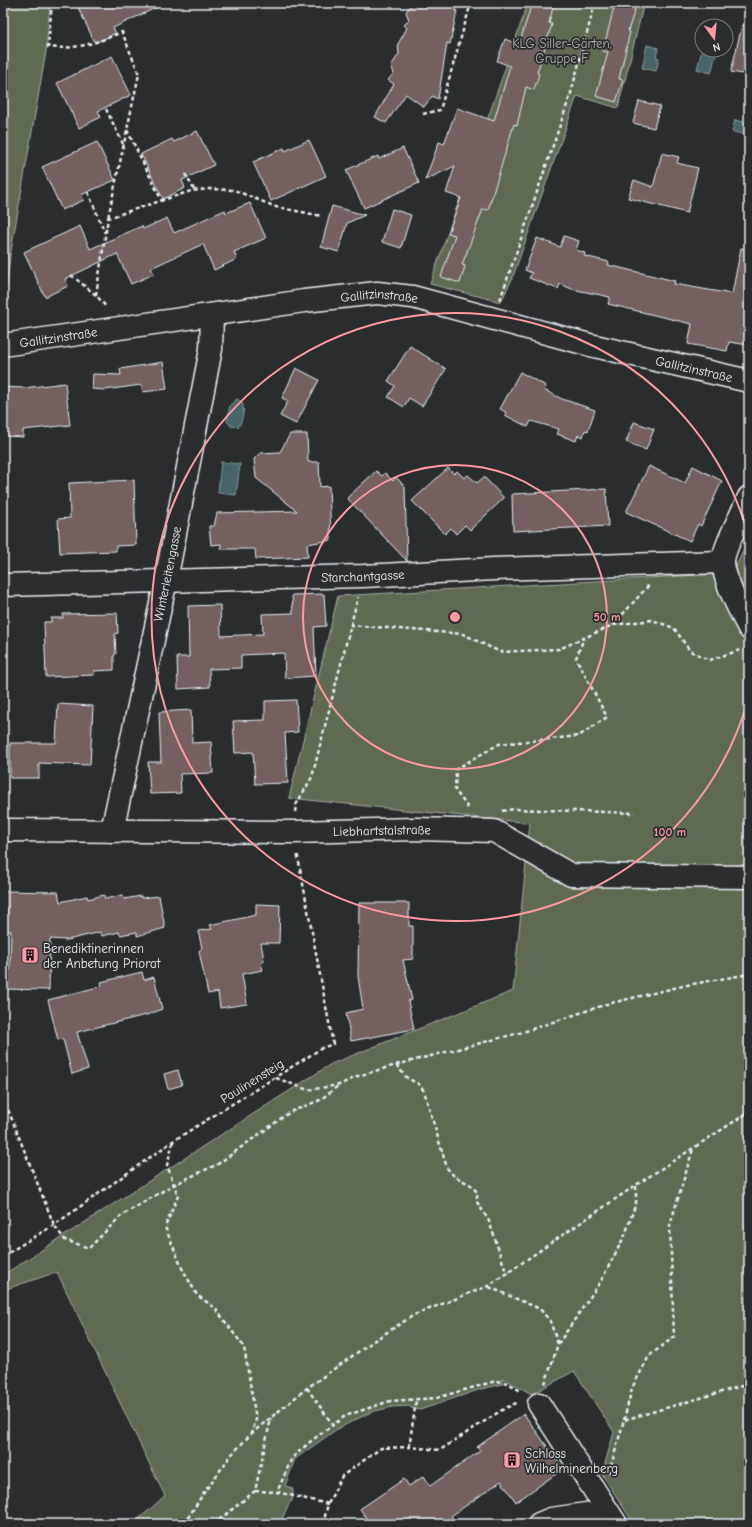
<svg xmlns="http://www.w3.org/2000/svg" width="752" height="1527" font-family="'Comic Neue',sans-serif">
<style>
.green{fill:#5e6b53;stroke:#a3aea6}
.water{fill:#466567;stroke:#879da1}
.building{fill:#73605e;stroke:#e8f1f8}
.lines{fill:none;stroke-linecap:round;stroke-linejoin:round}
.minor-casing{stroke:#e8f1f8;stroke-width:25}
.path{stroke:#e8f1f8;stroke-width:2.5;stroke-dasharray:4 3;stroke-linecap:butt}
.minor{stroke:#2a2d2e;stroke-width:22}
.ring{fill:none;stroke:#ff9aa2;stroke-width:2}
.labels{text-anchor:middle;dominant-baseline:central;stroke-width:3.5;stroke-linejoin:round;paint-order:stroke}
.park-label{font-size:13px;fill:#aab5ae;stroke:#2a2d2e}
.street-label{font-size:13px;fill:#e8f1f8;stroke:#2a2d2e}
.poi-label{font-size:13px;fill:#e8f1f8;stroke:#2a2d2e;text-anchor:start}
.centre{fill:#ff9aa2;stroke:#2a2d2e;stroke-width:2}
.ring-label{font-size:12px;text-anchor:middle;font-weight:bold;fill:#ff9aa2;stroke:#2a2d2e;stroke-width:3.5;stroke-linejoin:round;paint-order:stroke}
</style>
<rect width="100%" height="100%" fill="#2a2d2e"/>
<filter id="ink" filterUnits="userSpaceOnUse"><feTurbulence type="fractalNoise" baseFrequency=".025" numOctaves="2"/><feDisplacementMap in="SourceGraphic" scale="8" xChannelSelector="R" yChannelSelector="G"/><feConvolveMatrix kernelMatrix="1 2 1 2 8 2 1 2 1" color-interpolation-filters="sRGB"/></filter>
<g filter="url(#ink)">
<g class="green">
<path d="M3,3H50L46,52L10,256L3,322Z"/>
<path d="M528,3H644L618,108L577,96L512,279L501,302L430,284Z"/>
<path d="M749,538V1524H634L602,1474L614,1432L574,1371L532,1394L502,1378L503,1384L481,1389L420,1410L411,1408L409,1406L392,1407L371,1412L337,1429L295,1459L285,1486L292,1488L293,1492L292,1501L289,1503L280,1524H133L165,1496L57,1272L3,1290V1275L331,1064L513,991L530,823L289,798L338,596L733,573Z"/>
</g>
<g class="water">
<path d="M647,45L658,48L656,57L659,58L656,71L642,68Z"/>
<path d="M702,50H717L711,73L697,69Z"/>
<path d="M735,120L749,123V135L732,132Z"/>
<path d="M237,399L242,402C245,409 243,420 238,427L231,426L227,421L230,405Z"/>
<path d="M221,462L240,464L236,495L218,493Z"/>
</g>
<g class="building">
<path d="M76,3H166L113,28L116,33L95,43Z"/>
<path d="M412,3H446L457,11L450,44L447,43L438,99L432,96L424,107L406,94L386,123L375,117L394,84L388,80L394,73L391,66L399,54L398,44L407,28L404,25L409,20L406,12Z"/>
<path d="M532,3H554L549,23L552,24L537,73L539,74L534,90L526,87L517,125L514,124L488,210L483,209L462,265L465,266L460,283L441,277L455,235L448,233L461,198L446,193L455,166L425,180L439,142L444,144L457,108L494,121L510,66L497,61L505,39L519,45Z"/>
<path d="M615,3H626L636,6L628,31L630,32L619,79L623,80L616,102L596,96L608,52L603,51Z"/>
<path d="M742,25L749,26V75L731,72Z"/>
<path d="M112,56L131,95L98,111L101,117L79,128L57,83Z"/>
<path d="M639,101L660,106L654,128L633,123Z"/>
<path d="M197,131L214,165L182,180L185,188L163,199L141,154L172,139L174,142Z"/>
<path d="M309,140L326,176L271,201L253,162L284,148L285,151Z"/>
<path d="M97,142L115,180L81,195L84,200L62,210L42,167Z"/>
<path d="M403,148L419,183L364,208L346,170L378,156L379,159Z"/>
<path d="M662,153L679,157L677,163L698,168L687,213L628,198L634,180L653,187Z"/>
<path d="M250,203L266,238L234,252L237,259L214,270L203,244L151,268L154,274L131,284L117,254L65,279L68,286L45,297L24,252L80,226L90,249L142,226L143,229L167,218L174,233L225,210L226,213Z"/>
<path d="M332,206L365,215L347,223L339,252L321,247Z"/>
<path d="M392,209L411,215L401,248L382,242Z"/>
<path d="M564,236L579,241L576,250L585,253L584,256L609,262L608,265L675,281L674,284L732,294L741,248L749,249V345L729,342L727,351L688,344L692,324L608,304L610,297L572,289L560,284L558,289L529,278L532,273L525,270L537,238L560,247Z"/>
<path d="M410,346L446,369L422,406L409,398L404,407L388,397L395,386L388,381Z"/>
<path d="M163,362L167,389L143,392L141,385L105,390L92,389L93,374L121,375L120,369Z"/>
<path d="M296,368L319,380L296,424L280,416L288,401L282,398Z"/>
<path d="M520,372L546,386L544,390L562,399L595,410L588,431L585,430L583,437L578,435L576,441L557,434L559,429L531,421L528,427L505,415L506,412L500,409Z"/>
<path d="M65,383L70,425L23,430V437L3,436V387L24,388Z"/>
<path d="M634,422L654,429L646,450L626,442Z"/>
<path d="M290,434H307L308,462H319L320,487L329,486L331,540L307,544L308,557L256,559L255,549H221V544L211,545L209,526H214L217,513L297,511L256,478L254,459L260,453L280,452Z"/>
<path d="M649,466L685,483L693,466L722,481L701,526L698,524L690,541L626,512Z"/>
<path d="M448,468L454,474L457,471L464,478L468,475L477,483L484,477L504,498L470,530L465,525L456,534L451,528L445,534L412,501Z"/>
<path d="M376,471L382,476L385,473L393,481L396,477L405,487L407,561L347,498Z"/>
<path d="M134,480L136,545L116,546V551L60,553L58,519L70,518L69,483Z"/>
<path d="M606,489L608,526L513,531L512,494Z"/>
<path d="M324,594L326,626L314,627L316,676L285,678L284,653L241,655V668L209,669L210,687L178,689L177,657H189L188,606L220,605L221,636L263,634L262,614L293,613L292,595Z"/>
<path d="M117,613L118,633L115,634L116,654L114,655V670L94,671V675L46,677L44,622H51V618H63V614Z"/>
<path d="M296,700L298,732L285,733L288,783L255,784L253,752L235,753L233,721L265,720V701Z"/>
<path d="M58,704L93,706L90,765L39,763V778H10V743H56Z"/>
<path d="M191,710L192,743L211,742L213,773L180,774L181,793L150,794L148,762H161L159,712Z"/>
<path d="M3,891L58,892L60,902L87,896L88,899L104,895L105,899L123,895L124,899L141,896V898L159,896L165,928L137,936V932L120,935L119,932L102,936L101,932L67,940L50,939L49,990L3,989V970H10L11,931H3Z"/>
<path d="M359,903H409V926H413V959L403,960L412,1000L408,1001L414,1029L351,1041L346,1013L363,1009L358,976Z"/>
<path d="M256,904L280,905L279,943H261L264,960L261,964L263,970L242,974L247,1004L220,1008L218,992L208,994L199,951L202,948L198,931L212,929L210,925L256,915Z"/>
<path d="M142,972L144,980L154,977L162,1009L150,1014L77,1032L88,1069L72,1074L63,1039L58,1040L48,1000L102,986L101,982Z"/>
<path d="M178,1070L182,1085L168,1089L164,1074Z"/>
<path d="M524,1414L563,1469L516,1502L501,1481L451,1516L457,1524H371L360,1509L404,1479L409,1486L424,1476L430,1486L480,1451L477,1447Z"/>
</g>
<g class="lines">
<defs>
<g id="minor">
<path id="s1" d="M3,345L304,301L377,293L413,297L590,345L749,381"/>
<path d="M749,497C743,512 723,548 723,562C724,581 740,611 749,628"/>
<path id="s2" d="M3,585L363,576L494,569L723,562"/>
<path id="s3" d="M3,830L293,832L416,829L494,831L571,875L749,877"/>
<path id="s4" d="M112,831L166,580L211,349L212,315"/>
<path d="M539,1404L616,1524"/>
<path d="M539,1524L551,1519L586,1514L607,1524"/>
</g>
</defs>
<use href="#minor" class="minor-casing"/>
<g class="path">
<path d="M52,3L48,47C75,50 97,43 122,32L139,74L108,218"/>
<path d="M106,109L124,146"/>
<path d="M423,114L440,110L471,3"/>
<path d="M127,130L162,201"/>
<path d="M185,174L195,191"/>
<path d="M88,192L105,233"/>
<path d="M71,275L96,295L107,308"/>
<path d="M96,295L108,218L191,191L209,189L234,190L276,207L322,216"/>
<path d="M500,300L571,93L595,3"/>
<path d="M350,625L463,634L500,652L559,649L613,625L652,620L674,628L690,651L710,660L743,649"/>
<path d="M613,625L649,585"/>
<path d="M468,808L455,790L456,769L499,744L579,736L607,717L576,658L584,638"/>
<path d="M502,811L514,809L635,813"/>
<path d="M295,812L296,805L312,777L358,597"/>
<path d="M396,1065L407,1078L419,1084L424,1091L447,1168L454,1176L471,1185L477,1192V1202L489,1221L507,1275"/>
<path d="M276,1078L308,1090L339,1085L358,1076L396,1065L523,1032L607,1004L687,985L749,974"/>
<path d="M3,1097L54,1225L65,1240L89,1248L122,1215L173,1185L218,1164L290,1112L320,1100L338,1086"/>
<path d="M173,1142L167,1165L178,1196L165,1227L182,1268L197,1295L215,1308L244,1347L256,1419L252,1433"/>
<path d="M3,1256L54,1225L173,1141L322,1048L333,1044L297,852"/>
<path d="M489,1287L540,1309L550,1321L558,1344"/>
<path d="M545,1384L558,1344L601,1281L625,1235L636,1203V1185"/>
<path d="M307,1388L333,1425L345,1416L390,1401L436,1398L496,1381L508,1383L522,1392"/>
<path d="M624,1420L632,1388L649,1356L674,1337L670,1225L693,1149"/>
<path d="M409,1447L416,1401"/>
<path d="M609,1473L624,1420L749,1384"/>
<path d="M255,1491L277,1492"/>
<path d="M328,1504L277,1492L292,1458L311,1441L333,1425"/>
<path d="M184,1524L205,1491L232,1454L252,1433L307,1388L375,1340L414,1315L488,1286L636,1185L749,1112"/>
<path d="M214,1524L255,1491L271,1418"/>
<path d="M323,1524L328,1504L342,1476L381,1448L409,1447L440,1450L502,1410L518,1402"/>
</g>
<use href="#minor" class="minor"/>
</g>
</g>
<g class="ring">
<circle cx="455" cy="617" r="152"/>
<path d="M749 696A304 304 0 1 1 749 538"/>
</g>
<defs>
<symbol id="building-square" viewBox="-11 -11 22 22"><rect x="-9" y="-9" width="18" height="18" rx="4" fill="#ff9aa2" stroke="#2a2d2e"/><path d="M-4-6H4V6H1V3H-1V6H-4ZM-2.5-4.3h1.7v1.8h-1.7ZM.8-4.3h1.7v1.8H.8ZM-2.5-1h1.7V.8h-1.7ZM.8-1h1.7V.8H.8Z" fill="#111"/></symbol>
</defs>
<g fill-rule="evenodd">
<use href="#building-square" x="20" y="945" width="20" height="20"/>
<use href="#building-square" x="502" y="1450" width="20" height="20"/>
</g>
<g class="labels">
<g class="park-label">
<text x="562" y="43">KLG Siller-Gärten,<tspan x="562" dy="15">Gruppe F</tspan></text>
</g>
<g class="street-label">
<text stroke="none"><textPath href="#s1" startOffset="380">Gallitzinstraße</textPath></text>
<text stroke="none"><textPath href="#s1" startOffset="56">Gallitzinstraße</textPath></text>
<text stroke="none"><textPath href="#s1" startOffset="704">Gallitzinstraße</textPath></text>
<text stroke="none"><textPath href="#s4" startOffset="263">Winterleitengasse</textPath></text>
<text stroke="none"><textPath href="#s2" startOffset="360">Starchantgasse</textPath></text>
<text stroke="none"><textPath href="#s3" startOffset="379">Liebhartstalstraße</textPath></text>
<text transform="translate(252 1081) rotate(-32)">Paulinensteig</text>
</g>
<g class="poi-label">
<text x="43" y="948">Benediktinerinnen<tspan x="43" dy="15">der Anbetung Priorat</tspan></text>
<text x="525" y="1453">Schloss<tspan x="525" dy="15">Wilhelminenberg</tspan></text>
</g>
</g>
<circle cx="455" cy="617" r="6" class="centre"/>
<g class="ring-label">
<text x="607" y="621">50 m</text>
<text x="670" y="836">100 m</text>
</g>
<rect width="752" height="1527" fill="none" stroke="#2a2d2e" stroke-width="16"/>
<rect x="8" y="8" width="736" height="1511" fill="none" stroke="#e8f1f8" stroke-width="1.5" filter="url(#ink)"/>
<g transform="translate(714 38) rotate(165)"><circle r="19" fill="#2a2d2e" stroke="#767b7f"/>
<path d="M0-3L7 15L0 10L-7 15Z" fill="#ff9aa2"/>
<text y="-6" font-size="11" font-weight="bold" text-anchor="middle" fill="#e8f1f8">N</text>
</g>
</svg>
